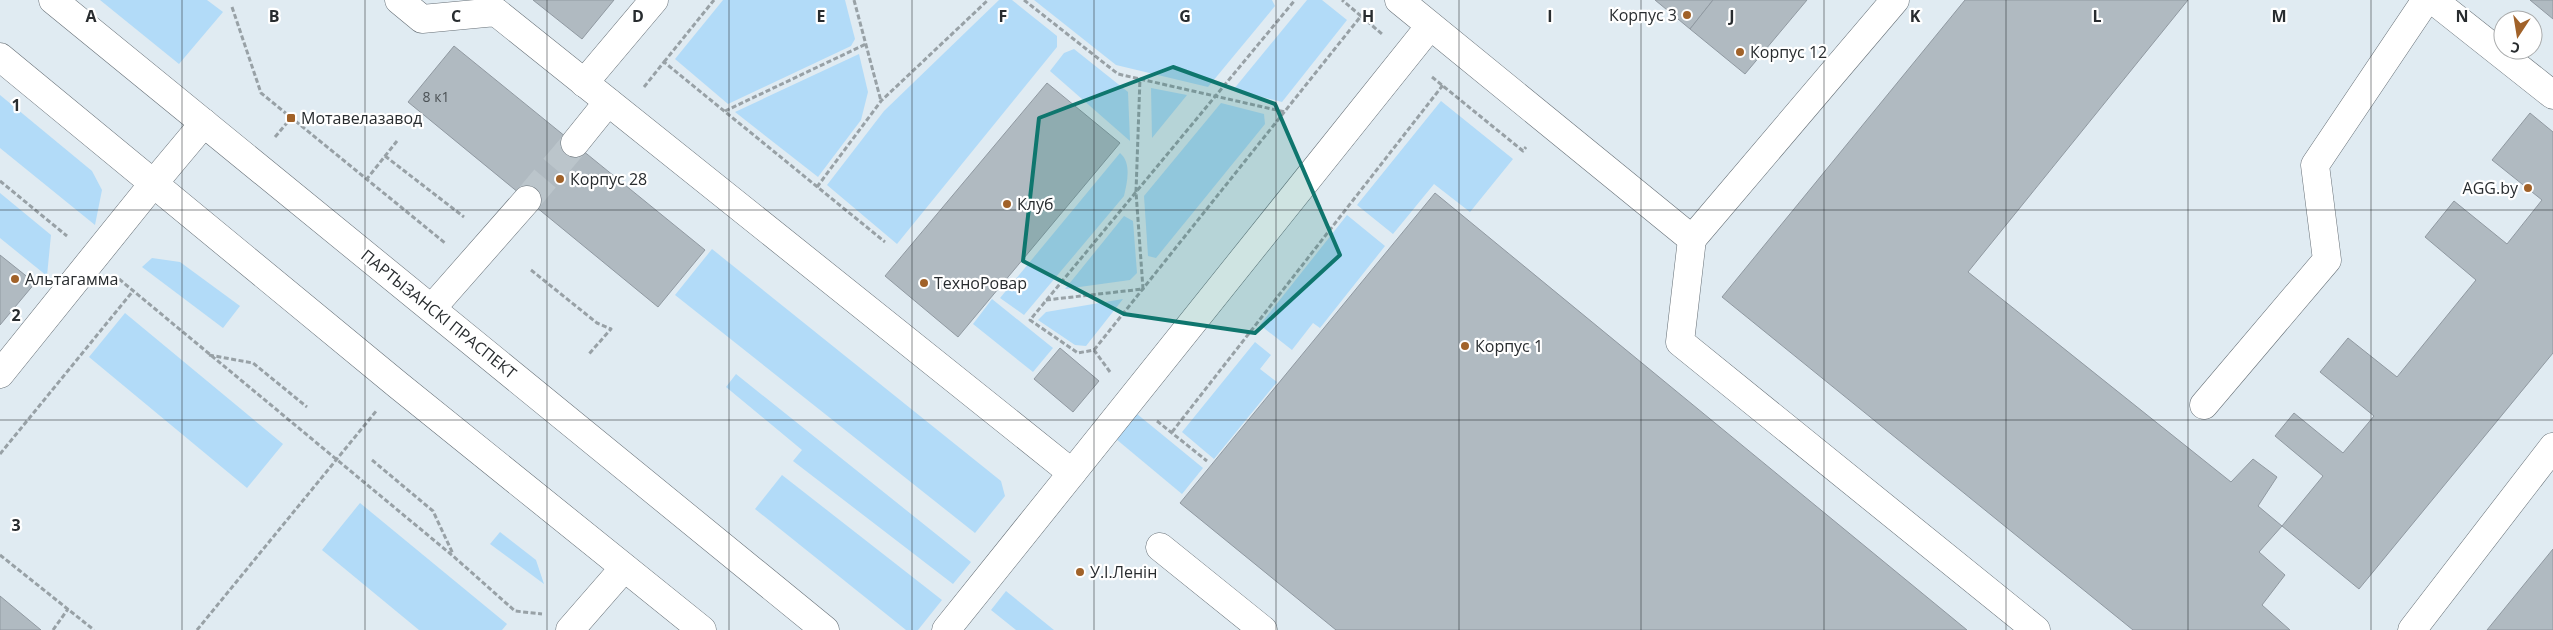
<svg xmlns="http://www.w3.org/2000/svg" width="2553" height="630" font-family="'Open Sans',sans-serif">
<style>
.green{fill:#b2dbf8}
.building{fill:#b0bac1;stroke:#9099a1}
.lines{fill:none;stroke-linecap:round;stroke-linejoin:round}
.minor-tunnel{stroke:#bbc5cb;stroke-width:28;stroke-dasharray:28 14;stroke-linecap:butt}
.minor-casing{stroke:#666f76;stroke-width:29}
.major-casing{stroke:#666f76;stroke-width:29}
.path{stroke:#98a1a6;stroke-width:3;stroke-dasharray:5 2.5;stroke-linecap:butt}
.minor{stroke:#fff;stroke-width:28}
.major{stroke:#fff;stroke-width:28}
.marked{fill:#0f766e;fill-opacity:0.2;stroke:#0f766e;stroke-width:4;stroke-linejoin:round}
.grid{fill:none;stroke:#282c2f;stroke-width:1;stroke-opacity:0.55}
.poi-dot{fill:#a16229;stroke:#fff;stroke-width:2}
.labels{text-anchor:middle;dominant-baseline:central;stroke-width:4.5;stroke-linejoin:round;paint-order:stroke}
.number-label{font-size:14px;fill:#4a5054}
.poi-label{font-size:16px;fill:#282c2f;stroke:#fff;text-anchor:start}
.street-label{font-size:16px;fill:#282c2f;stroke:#fff}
.grid-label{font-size:16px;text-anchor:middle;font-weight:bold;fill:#282c2f;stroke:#fff;stroke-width:4.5;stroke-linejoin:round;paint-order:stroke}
</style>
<rect width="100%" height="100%" fill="#e0ebf2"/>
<g class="green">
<path d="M100,0H207L223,12L179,64Z"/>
<path d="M723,0H845L855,39L851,46L728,104L675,59Z"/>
<path d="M999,0H1012L1057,36V47L897,244L827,185L884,111Z"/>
<path d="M1034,0H1272L1275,6L1208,87L1116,65Z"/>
<path d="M1307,0H1322L1347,20L1282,102L1233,90Z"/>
<path d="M1074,49L1128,92L1130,141L1050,71L1064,53Z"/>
<path d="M859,54L868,92L861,120L818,177L735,112Z"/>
<path d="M1151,88L1187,95L1152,138Z"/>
<path d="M0,95L92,171L102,190L95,225L0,148Z"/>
<path d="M1441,101L1513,159L1470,212L1434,184L1393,234L1357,205Z"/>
<path d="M1221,103L1264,114L1265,124L1156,258L1148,256L1144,196Z"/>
<path d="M1120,153C1132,163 1127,183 1124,196L1024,315L1000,298Z"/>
<path d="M0,193L51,235L47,276L0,238Z"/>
<path d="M1347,215L1385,246L1320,328L1313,323L1292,350L1260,325Z"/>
<path d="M1124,216L1133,221L1137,273L1130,280L1065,289Z"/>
<path d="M712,249L1001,481L1005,496L975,533L675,295Z"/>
<path d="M152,258L180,262L240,306L223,328L142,267Z"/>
<path d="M992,299L1053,348L1033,372L973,324Z"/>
<path d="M1123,299L1086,346L1075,345L1038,320L1046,312Z"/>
<path d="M125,313L283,444L247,488L89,357Z"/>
<path d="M1255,342L1271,355L1260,369L1277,382L1214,459L1182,432Z"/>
<path d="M736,374L971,562L953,584L793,461L802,450L726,387Z"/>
<path d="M1137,414L1203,468L1182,494L1116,439Z"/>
<path d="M782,475L942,600L918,630H906L755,509Z"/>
<path d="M360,503L507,624L502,630H419L322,550Z"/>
<path d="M500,532L536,560L544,584L490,544Z"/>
<path d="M1006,591L1054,630H1016L991,610Z"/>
</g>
<g class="building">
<path d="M533,0H614L582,39Z"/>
<path d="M1655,0H1713L1690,29Z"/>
<path d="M1713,0H1807L1745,74L1690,29Z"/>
<path d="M1965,0H2188L1968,272L2231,482L2253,459L2277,477L2258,506L2282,526L2259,552L2285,575L2262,605L2290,630H2133L1722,297Z"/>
<path d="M2530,0H2553V19Z"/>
<path d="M454,46L705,250L658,307L408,102Z"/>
<path d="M1047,83L1120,143L958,337L885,276Z"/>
<path d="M2530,113L2553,132V353L2359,589L2282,526L2323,476L2275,436L2294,413L2343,453L2374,416L2320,372L2348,338L2397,377L2476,280L2425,237L2454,201L2507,244L2542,200L2492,160Z"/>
<path d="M1435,193L1967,630H1336L1180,503Z"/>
<path d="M0,255L35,283L0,325Z"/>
<path d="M1060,348L1099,381L1073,412L1034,379Z"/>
<path d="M2553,549V630H2487Z"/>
<path d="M0,596L41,630H0Z"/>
</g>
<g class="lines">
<path class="minor-tunnel" d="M527,200L575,143"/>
<defs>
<g id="minor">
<path d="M399,0L422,19L496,12L1072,473L946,630"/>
<path d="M1399,0L1692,239L1895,0"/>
<path d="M2433,0L2553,95"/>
<path d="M584,83L654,0"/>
<path d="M575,143L608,102"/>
<path d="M1692,239L1680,342L2036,630"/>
<path d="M432,308L527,200"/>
<path d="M0,374L153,184"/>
<path d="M2204,405L2327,260L2315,165L2426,0"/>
<path d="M1072,473L1430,26"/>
<path d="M1160,547L1263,630"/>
<path d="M570,630L624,568"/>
<path d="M2412,630L2553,447"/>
</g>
<g id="major">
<path d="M53,0L825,630"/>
<path d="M0,57L398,385L702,630"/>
<path d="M153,184L204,123"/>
</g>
</defs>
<use href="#minor" class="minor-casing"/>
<use href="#major" class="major-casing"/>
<g class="path">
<path d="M854,0L881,101"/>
<path d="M1024,0L1118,74L1285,112"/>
<path d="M232,7L261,93L445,243"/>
<path d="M1361,16L1382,34"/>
<path d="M664,62L714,0"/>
<path d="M1432,77L1523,151L1526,147"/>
<path d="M644,87L664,62L885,242"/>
<path d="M725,111L866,44"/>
<path d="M275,137L291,118"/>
<path d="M385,156L464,217"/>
<path d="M366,180L397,141"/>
<path d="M0,181L67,236"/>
<path d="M817,187L881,101L988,0"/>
<path d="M531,270L597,323L611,329L589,354"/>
<path d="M119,279L453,556L515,611L542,614"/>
<path d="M1046,300L1143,289L1136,192L1140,78"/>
<path d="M1094,350L1361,16L1342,0"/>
<path d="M209,355L253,363L307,407"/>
<path d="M1110,372L1094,350L1078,353L1030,320L1295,0"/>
<path d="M1157,421L1207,461"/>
<path d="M1172,432L1443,85"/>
<path d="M0,454L133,291"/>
<path d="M372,460L433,511L453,554"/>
<path d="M0,555L94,630"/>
<path d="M53,630L68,609"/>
<path d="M197,630L377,410"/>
</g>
<use href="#minor" class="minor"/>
<use href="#major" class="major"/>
</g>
<path class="marked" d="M1173,67L1275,104L1340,255L1255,333L1124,314L1023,261L1039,118Z"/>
<path class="grid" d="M182,0V630M365,0V630M547,0V630M729,0V630M912,0V630M1094,0V630M1276,0V630M1459,0V630M1641,0V630M1824,0V630M2006,0V630M2188,0V630M2371,0V630M0,210H2553M0,420H2553"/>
<g class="poi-dot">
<circle cx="1687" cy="15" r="5"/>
<circle cx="1740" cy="52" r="5"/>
<rect x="286" y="113" width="10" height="10" rx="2.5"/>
<circle cx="560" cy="179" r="5"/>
<circle cx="2528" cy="188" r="5"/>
<circle cx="1007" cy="204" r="5"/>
<circle cx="15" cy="279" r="5"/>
<circle cx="924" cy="283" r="5"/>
<circle cx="1465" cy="346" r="5"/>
<circle cx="1080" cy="572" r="5"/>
</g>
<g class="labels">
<g class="number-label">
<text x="436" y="96">8 к1</text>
</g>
<g class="poi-label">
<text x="1677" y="15" text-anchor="end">Корпус 3</text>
<text x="1750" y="52">Корпус 12</text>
<text x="301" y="118">Мотавелазавод</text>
<text x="570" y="179">Корпус 28</text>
<text x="2518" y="188" text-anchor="end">AGG.by</text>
<text x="1017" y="204">Клуб</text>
<text x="25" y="279">Альтагамма</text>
<text x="934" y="283">ТехноРовар</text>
<text x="1475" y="346">Корпус 1</text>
<text x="1090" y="572">У.І.Ленін</text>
</g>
<g class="street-label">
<text transform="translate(439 314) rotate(39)">ПАРТЫЗАНСКІ ПРАСПЕКТ</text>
</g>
</g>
<g class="grid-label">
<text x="91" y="22">A</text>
<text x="274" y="22">B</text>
<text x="456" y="22">C</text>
<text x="638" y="22">D</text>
<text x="821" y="22">E</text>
<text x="1003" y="22">F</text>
<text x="1185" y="22">G</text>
<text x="1368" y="22">H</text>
<text x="1550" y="22">I</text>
<text x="1732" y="22">J</text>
<text x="1915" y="22">K</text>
<text x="2097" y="22">L</text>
<text x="2279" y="22">M</text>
<text x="2462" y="22">N</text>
<text x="16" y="111">1</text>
<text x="16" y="321">2</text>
<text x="16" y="531">3</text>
</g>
<g transform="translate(2518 35) rotate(192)"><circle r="24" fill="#ffffff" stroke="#a9abac"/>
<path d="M0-4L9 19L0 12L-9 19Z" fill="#a16229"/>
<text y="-8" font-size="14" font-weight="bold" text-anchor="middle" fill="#282c2f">С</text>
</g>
</svg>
